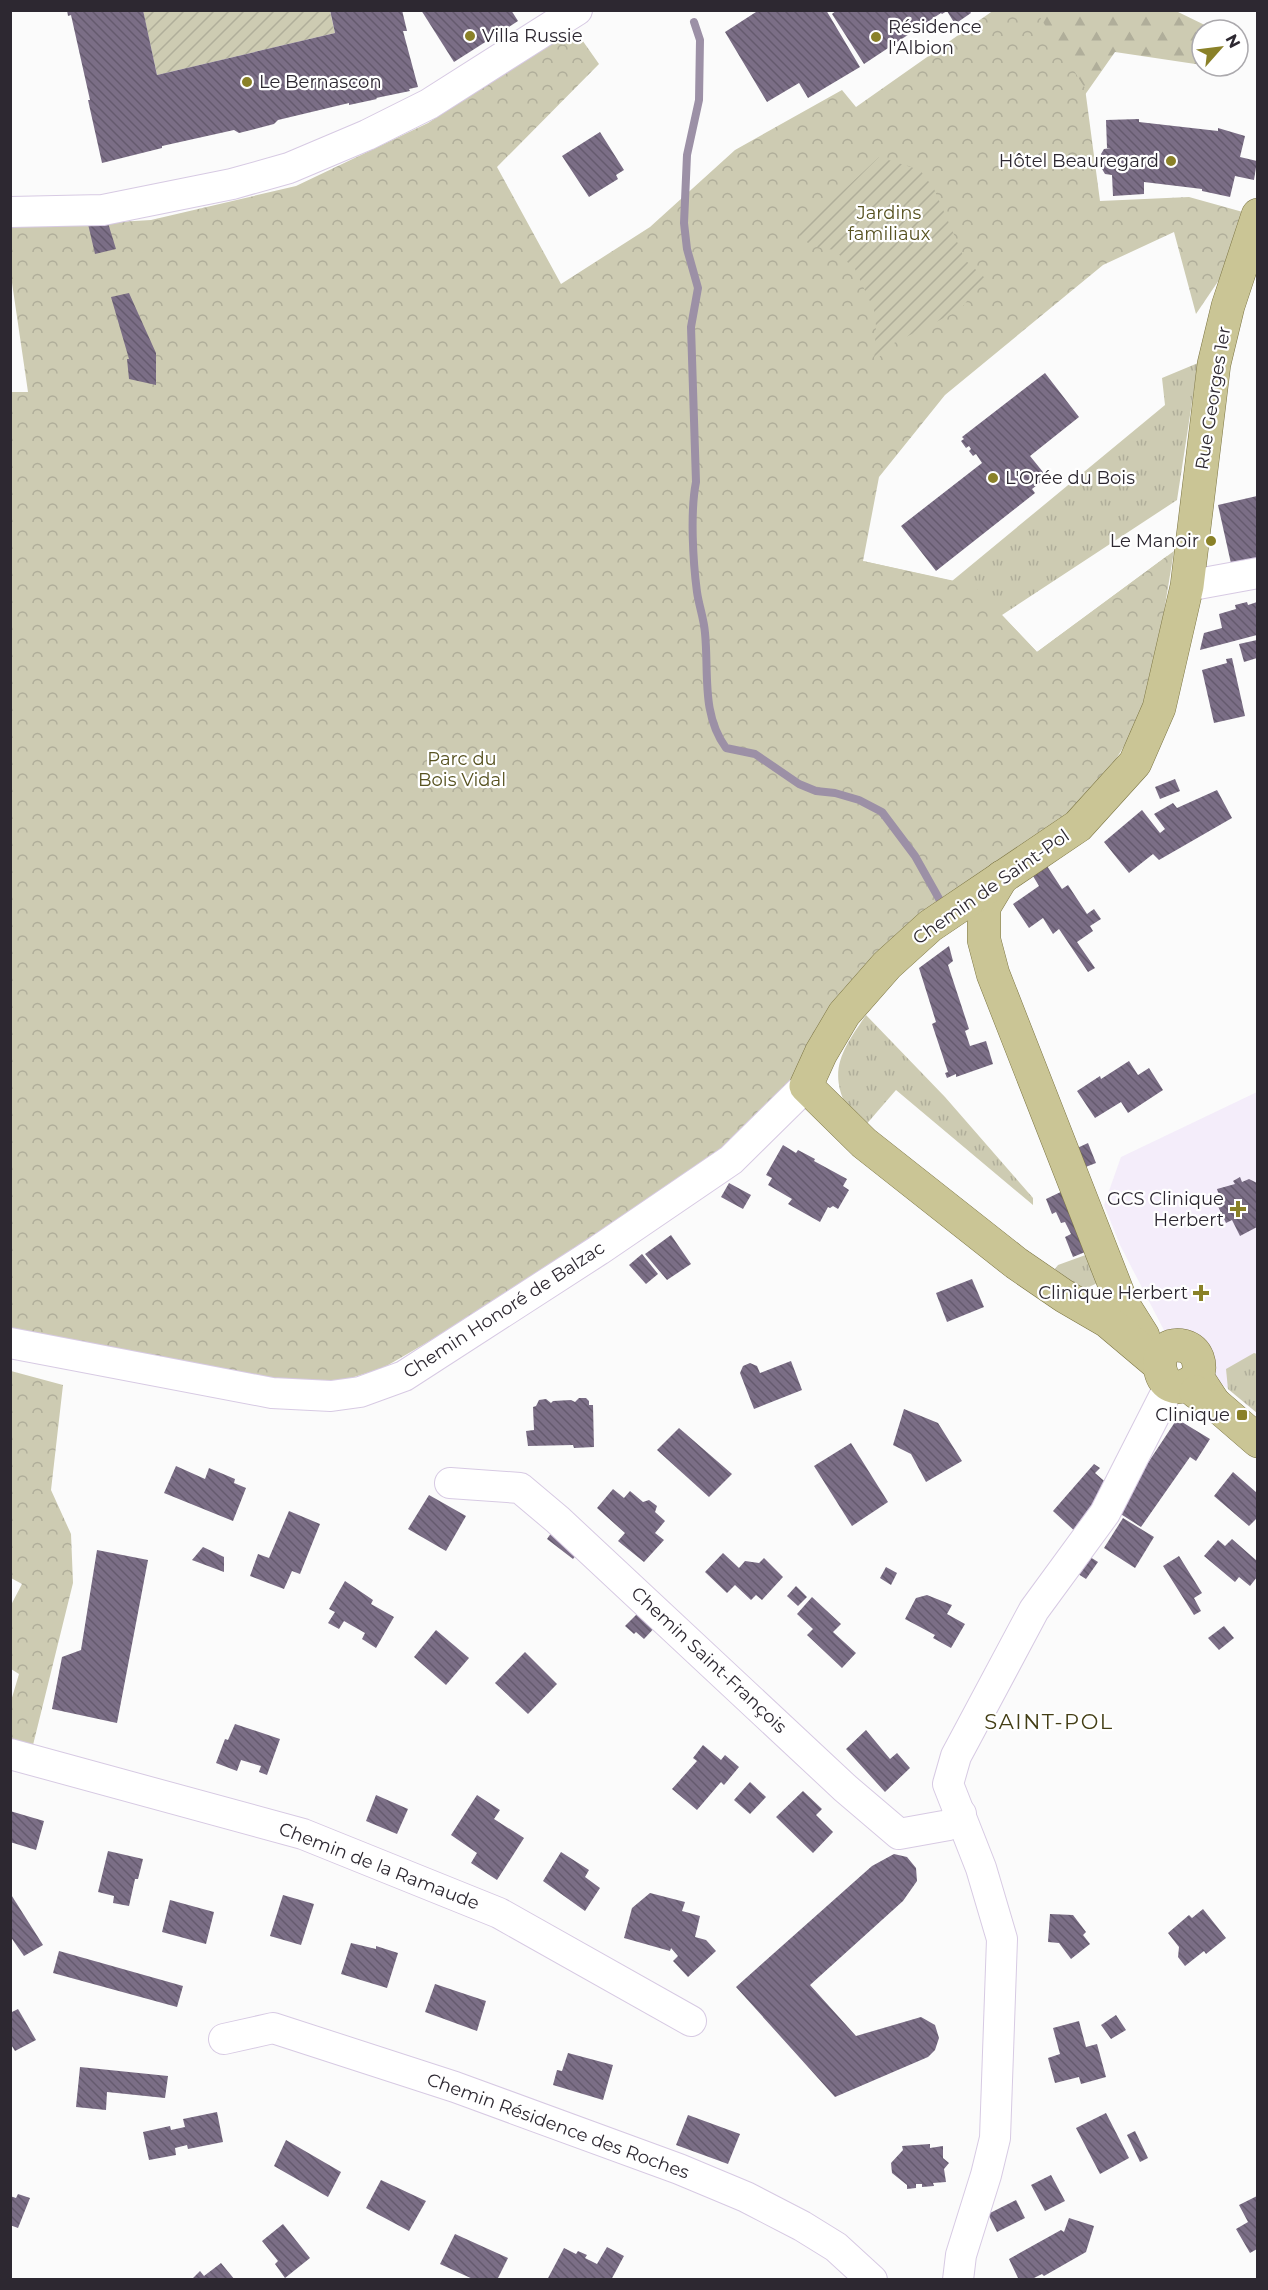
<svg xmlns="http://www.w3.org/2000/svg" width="1268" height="2290" font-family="Montserrat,sans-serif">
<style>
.built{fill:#f4edfa}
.grass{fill:url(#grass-tufts)}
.forest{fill:url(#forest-firs)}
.park{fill:url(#park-crowns)}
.garden{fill:url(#garden-furrows)}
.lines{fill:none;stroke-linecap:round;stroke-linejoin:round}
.stream{stroke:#9c90a6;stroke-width:8}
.building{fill:url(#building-back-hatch)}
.minor-casing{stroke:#d7cae3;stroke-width:32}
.major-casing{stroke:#7c7544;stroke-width:34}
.minor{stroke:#fff;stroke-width:30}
.major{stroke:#cac595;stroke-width:33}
.poi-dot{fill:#8a8128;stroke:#fff;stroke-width:2}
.labels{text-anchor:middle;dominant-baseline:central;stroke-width:4.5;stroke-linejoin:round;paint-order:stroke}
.poi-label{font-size:18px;fill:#2d2831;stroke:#fff;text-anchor:end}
.park-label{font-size:18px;fill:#575220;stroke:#fff}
.street-label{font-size:18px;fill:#2d2831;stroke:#fff}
.quarter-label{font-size:21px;letter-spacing:1.5px;fill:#433e15;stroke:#fff}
</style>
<defs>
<pattern id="grass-tufts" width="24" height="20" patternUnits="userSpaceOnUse" patternTransform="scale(1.5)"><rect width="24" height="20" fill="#cdcbb2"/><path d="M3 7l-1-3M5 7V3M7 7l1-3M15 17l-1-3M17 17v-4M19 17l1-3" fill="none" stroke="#b0ae9a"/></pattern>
<pattern id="forest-firs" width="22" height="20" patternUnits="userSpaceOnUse" patternTransform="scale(1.5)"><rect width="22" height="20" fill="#cdcbb2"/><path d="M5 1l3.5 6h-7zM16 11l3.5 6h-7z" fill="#b0ae9a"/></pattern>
<pattern id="park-crowns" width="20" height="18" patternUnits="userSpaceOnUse" patternTransform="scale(1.5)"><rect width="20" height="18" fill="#cdcbb2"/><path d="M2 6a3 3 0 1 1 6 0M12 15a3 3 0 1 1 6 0" fill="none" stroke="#b0ae9a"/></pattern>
<pattern id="garden-furrows" width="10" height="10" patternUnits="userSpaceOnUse" patternTransform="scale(1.5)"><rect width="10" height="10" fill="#cdcbb2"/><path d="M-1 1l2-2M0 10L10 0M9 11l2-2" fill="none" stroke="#b0ae9a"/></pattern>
<pattern id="building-back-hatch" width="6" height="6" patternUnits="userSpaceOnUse" patternTransform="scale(1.5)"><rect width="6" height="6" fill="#7b6e86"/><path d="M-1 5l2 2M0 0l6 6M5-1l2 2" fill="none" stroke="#655a6e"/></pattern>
</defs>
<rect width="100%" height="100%" fill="#fbfbfb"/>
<path class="built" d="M1257,1092V1413L1169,1340L1120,1245L1104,1205L1121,1157Z"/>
<g class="grass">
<path d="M1198,363L1177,500L1002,615L1037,652L1167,556L1143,708L863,561L952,581L1165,405L1162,378Z"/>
<path d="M866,1015L945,1097L1033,1198V1205L896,1090L864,1127C858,1121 849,1113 846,1105C827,1068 846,1045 866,1015Z"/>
<path d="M1091,1253L1102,1281L1080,1291L1055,1269L1058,1265Z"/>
<path d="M1254,1353L1257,1354V1413L1228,1389L1226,1369Z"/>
</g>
<path class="forest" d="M1027,11H1176L1215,30H1202V65L1115,52L1075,109Z"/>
<g class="park">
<path d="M994,10L1036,11L1085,88L1100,201L1189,197L1250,214L1240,249L1196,314L1174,232L1103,265L945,395L879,477L863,561L973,585L1037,652L1174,551L1148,708L1099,786L1037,843L956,899L799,1076L713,1160L497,1302L383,1368L332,1384L264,1378L11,1331L10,392H28L11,276L10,224L51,226L151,220L296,186L428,123L573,27L599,64L497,167L561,284L650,227L735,150L842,90L856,107Z"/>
<path d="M11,1371L63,1385L51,1490L71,1534L73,1583L33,1745L11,1743V1701L19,1674L11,1669V1605L22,1584L11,1578Z"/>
</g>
<g class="garden">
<path d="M143,11H330L335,33L157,75Z"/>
<path d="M879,157L920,170L934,189L965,260L985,278L960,310L894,343L874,362L876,326L874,310L855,269L834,250L811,246L798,233Z"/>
</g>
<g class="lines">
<path class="stream" d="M694,22L700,40L699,100L687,155L684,223L687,249L698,288L691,327L696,482C690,512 693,562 697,592C699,606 704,619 705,633C709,672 701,714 726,748L755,754L799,784L816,791L835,793L859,800L882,812L915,856L942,904"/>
</g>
<g class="building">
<path d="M67,10H143L157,75L335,33L330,10H402L407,31H403L418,87L409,89L410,91L376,98L377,99L349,105V103L278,120L274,124L239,133L234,130L162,146V148L102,163L88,100H90L71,15L68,16Z"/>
<path d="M421,10H511L518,21L454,62Z"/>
<path d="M755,10H826L860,67L808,98L799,83L767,102L725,32L756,12Z"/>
<path d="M837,10H969L971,13L955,24L947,11L942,14L941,13L864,64L832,14Z"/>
<path d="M1139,119V122L1218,131V128L1245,136L1240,157L1257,161L1254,180L1235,176L1230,197L1202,191V189L1144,182V194L1113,196L1112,175L1105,174L1102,169L1101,154L1104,149L1111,148H1107L1106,120Z"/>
<path d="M600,132L624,170L616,175L618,179L589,197L562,156Z"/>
<path d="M108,223L116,249L95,254L88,224Z"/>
<path d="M129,293L156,353V385L129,379L127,359H129L111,297Z"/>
<path d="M1045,373L1079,417L1030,456L1047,477L1032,489L1035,493L936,571L901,526L982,463L976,454L973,456L969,451L971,449L969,446L966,448L961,441L964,439L962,437Z"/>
<path d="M1257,496V562L1232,568L1218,505Z"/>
<path d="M1247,602L1248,605L1257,602V635L1200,650L1204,633L1222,628L1219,614L1236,609L1235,605Z"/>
<path d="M1257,640V658L1244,662L1239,644Z"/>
<path d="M1232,658L1245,716L1214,723L1202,670L1227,663L1226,659Z"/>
<path d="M1175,779L1180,791L1160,799L1155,787Z"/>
<path d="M1217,790L1232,818L1159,860L1153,854L1129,873L1104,842L1142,810L1160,833L1165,829L1154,814L1173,803L1177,808Z"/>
<path d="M1047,866L1062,889L1068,885L1087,914L1094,909L1101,919L1090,926L1093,931L1077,942L1095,968L1088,972L1059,929L1053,934L1043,918L1029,928L1013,904L1039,886L1033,876Z"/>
<path d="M949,946L953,961L948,965L969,1029L965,1031L970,1046L986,1041L993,1064L956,1077V1074L947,1078L945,1073L948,1072L932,1024L936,1022L919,968Z"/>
<path d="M1129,1061L1138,1075L1149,1068L1163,1090L1128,1113L1121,1102L1095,1118L1077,1091L1100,1076L1101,1079Z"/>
<path d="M1088,1143L1096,1163L1083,1168L1075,1149Z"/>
<path d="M783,1145L796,1153L798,1150L815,1159L814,1161L847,1179L843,1186L849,1190L838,1209L833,1206L830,1208L828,1207L820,1222L788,1204L792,1199L768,1185L772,1178L766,1175Z"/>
<path d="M1240,1177L1242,1182L1249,1179L1257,1183V1227L1240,1236L1232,1220L1226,1223L1214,1198L1219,1195L1217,1189L1235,1184L1233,1181Z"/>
<path d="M729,1183L751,1195L743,1209L721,1197Z"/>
<path d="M1067,1189L1090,1250L1073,1257L1065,1237L1071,1234L1065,1222L1061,1223L1056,1212L1052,1214L1046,1199Z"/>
<path d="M671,1235L691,1264L667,1280L645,1254Z"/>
<path d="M642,1254L658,1274L646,1284L629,1265Z"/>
<path d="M972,1279L984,1307L947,1322L936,1293Z"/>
<path d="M791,1361L802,1390L754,1409L740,1373L743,1366L750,1363L757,1366L760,1373Z"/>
<path d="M579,1398H586L589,1401V1405H593L594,1447L574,1448L573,1445L528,1446L526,1431L534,1430L533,1407L536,1406L539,1400L546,1399L551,1403L553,1401L571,1400L575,1402Z"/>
<path d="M904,1409L938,1423L962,1461L926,1482L911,1454L893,1445Z"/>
<path d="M1177,1419L1210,1439L1196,1461L1190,1457L1141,1527L1116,1511Z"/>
<path d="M679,1428L732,1474L709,1497L657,1450Z"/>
<path d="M851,1443L888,1502L852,1526L814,1466Z"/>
<path d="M1094,1464L1100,1468L1095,1473L1110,1486L1079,1535L1053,1511Z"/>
<path d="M176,1466L205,1479L209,1468L235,1479L234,1483L246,1488L233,1521L164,1493Z"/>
<path d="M1233,1472L1257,1493V1520L1256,1519L1249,1526L1214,1496Z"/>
<path d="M613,1489L624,1498L630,1491L643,1502L649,1500L657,1506L655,1512L665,1521L655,1533L664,1540L644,1562L618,1541L625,1533L597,1508Z"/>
<path d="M429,1495L466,1516L446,1551L408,1529Z"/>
<path d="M289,1511L320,1524L300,1574L292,1571L284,1589L250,1576L258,1554L269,1558Z"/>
<path d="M1123,1518L1154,1537L1135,1568L1104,1548Z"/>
<path d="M554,1529L580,1550L573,1559L547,1539Z"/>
<path d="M1232,1539L1257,1561V1577L1250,1586L1239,1577L1235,1582L1204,1556L1218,1540L1225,1546Z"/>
<path d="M203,1547L224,1557V1572L192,1560Z"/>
<path d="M97,1550L148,1560L117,1723L52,1709L62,1657L81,1650Z"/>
<path d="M723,1553L739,1568L745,1561L759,1563L764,1558L783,1577L762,1600L756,1595L751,1600L735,1585L727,1593L705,1572Z"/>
<path d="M1087,1555L1098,1562L1086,1579L1075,1572Z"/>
<path d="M1179,1556L1202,1593L1194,1598L1201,1611L1194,1615L1163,1566Z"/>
<path d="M886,1567L897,1573L891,1585L880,1578Z"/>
<path d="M345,1581L373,1600L371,1604L394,1617L376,1648L362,1639L365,1633L344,1621L339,1629L328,1623L335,1612L329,1609Z"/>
<path d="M796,1586L807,1597L798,1606L787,1596Z"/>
<path d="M927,1595L952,1605L947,1614L965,1624L951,1648L933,1638L935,1635L905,1619L916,1598Z"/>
<path d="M812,1597L841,1624L833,1632L856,1653L842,1668L807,1635L813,1629L797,1614Z"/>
<path d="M643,1608L659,1623L644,1639L636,1632L634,1634L625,1626Z"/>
<path d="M1224,1626L1234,1638L1219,1650L1208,1638Z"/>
<path d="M436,1630L469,1658L446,1685L414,1657Z"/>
<path d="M525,1652L557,1684L528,1714L495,1683Z"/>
<path d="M235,1724L280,1739L267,1775L259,1772L261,1766L241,1760L237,1771L216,1763L225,1739L228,1740Z"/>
<path d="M866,1730L890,1759L897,1753L910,1768L885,1792L846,1749Z"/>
<path d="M703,1745L721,1760L725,1755L739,1767L724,1785L721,1782L697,1810L672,1789L697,1761L693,1758Z"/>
<path d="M750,1782L766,1797L750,1814L734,1800Z"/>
<path d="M803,1791L822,1809L816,1815L833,1832L813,1853L776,1817Z"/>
<path d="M376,1795L408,1809L397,1834L366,1821Z"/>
<path d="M477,1795L500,1810L494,1819L524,1838L497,1880L471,1863L477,1853L451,1835Z"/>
<path d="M10,1811L44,1821L36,1850L10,1842Z"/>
<path d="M108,1851L143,1859L138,1879H135L129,1906L113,1903L114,1896L98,1892Z"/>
<path d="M561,1852L589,1870L585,1877L600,1888L585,1911L543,1881Z"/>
<path d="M894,1854L907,1857L916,1868L917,1881L903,1901L810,1985L856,2036L921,2017L935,2025L939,2038L935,2050L928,2057L835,2097L736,1987L872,1866Z"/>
<path d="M10,1893L43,1945L24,1956L10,1936Z"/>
<path d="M650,1893L685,1902L682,1911L700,1916L695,1937L706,1940L716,1951L688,1977L673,1961L678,1956L671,1948L670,1951L624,1938L632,1908Z"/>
<path d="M283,1895L314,1904L301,1945L270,1936Z"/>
<path d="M170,1900L214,1912L206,1944L162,1932Z"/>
<path d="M1203,1909L1226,1938L1206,1954L1204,1951L1185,1966L1178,1957L1179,1947L1168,1933L1189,1915L1192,1918Z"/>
<path d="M1050,1914L1073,1915L1086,1932L1083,1935L1090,1944L1071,1959L1059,1943L1048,1942Z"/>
<path d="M351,1943L376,1949V1946L398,1953L387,1988L341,1974Z"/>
<path d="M59,1951L183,1986L177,2007L53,1973Z"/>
<path d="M435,1984L486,2001L477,2031L425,2012Z"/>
<path d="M18,2009L36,2040L15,2051L10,2043V2013Z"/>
<path d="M1116,2015L1126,2030L1111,2039L1101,2025Z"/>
<path d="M1079,2021L1086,2047L1097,2044L1106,2077L1081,2084L1079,2077L1055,2083L1048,2058L1060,2054L1053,2028Z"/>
<path d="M568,2053L613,2065L603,2100L553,2085L557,2070L562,2071Z"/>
<path d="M80,2067L168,2076L165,2098L107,2092L106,2110L76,2107Z"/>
<path d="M217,2112L223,2142L188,2149L187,2145L175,2148L176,2155L149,2160L143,2132L170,2126L171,2130L185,2127L183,2119Z"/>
<path d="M1106,2113L1129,2158L1100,2174L1076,2128Z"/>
<path d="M688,2115L740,2134L728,2164L676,2145Z"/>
<path d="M1135,2131L1148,2158L1140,2162L1127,2135Z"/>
<path d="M286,2140L341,2172L328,2197L274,2166Z"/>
<path d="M930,2144V2148L943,2146V2158L949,2163L944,2169L946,2182L933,2183L934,2186L922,2187V2184H916V2188L907,2189V2185L892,2173L891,2163L903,2150L902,2146Z"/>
<path d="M1051,2175L1065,2201L1045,2211L1031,2185Z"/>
<path d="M381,2180L426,2201L409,2231L366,2208Z"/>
<path d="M18,2194L30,2198L18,2228L10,2225V2196L16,2198Z"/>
<path d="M1257,2196V2249L1250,2253L1236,2229L1248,2222L1239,2205Z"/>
<path d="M1016,2200L1025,2218L997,2232L988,2214Z"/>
<path d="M1069,2218L1094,2226L1086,2252L1044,2276L1042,2274L1030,2280H1019L1009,2259L1061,2230L1064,2232Z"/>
<path d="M283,2224L310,2258L285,2278L275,2264L278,2261L262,2241Z"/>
<path d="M455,2234L508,2258L497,2280H475L440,2264Z"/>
<path d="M607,2247L624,2256L611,2280H547L564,2248L576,2254L578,2251L587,2255L585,2258L597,2264Z"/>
<path d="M221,2263L235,2280H191L200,2271L204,2276Z"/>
</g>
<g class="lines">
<defs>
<g id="minor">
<path d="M10,212L103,210L232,184L289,168L367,135L429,104L577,10"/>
<path d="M1187,586L1258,573"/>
<path d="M10,1343L272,1393L331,1396L360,1392L404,1376L599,1250L731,1160L806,1086"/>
<path d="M450,1483L520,1488L558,1520L845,1788L899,1834L949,1825L961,1814"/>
<path d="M10,1754L303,1834L499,1913L691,2021"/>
<path d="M224,2039L273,2028L455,2087L679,2169L746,2197L802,2226L836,2247L872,2280"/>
<path d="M958,2280L961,2255L986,2175L995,2138L1002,1939L981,1868L948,1784L956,1756L1034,1610L1105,1513L1170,1385"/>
</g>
<g id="major">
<path d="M1002,877L984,907V940L993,974L1121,1301L1143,1336"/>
<path d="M1158,1364L1107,1321L1064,1296L1016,1263L864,1143L806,1086L821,1053L844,1014L887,965L930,926L1078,826L1135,763L1159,708L1187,586L1214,364L1228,306L1258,215"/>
<path d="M1194,1380C1158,1409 1144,1337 1184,1346C1198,1350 1202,1365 1197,1377L1214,1403"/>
<path d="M1196,1392L1214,1403L1258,1441"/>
</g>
</defs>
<use href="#minor" class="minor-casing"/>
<use href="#major" class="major-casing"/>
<use href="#minor" class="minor"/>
<use href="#major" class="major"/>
</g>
<g class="poi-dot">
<circle cx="470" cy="36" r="6"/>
<circle cx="876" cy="37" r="6"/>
<circle cx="247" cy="82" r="6"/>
<circle cx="1171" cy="161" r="6"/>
<circle cx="993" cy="478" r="6"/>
<circle cx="1211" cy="541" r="6"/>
<path d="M1235 1200h6v6h6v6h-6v6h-6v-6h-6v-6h6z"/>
<path d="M1198 1284h6v6h6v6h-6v6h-6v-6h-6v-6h6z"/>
<rect x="1236" y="1409" width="12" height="12" rx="3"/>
</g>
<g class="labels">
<g class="poi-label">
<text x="888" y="27" text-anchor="start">Résidence<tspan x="888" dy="21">l'Albion</tspan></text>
<text x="482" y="36" text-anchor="start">Villa Russie</text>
<text x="259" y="82" text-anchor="start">Le Bernascon</text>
<text x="1159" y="161">Hôtel Beauregard</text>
<text x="1005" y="478" text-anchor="start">L'Orée du Bois</text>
<text x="1199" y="541">Le Manoir</text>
<text x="1224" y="1199">GCS Clinique<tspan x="1224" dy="21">Herbert</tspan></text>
<text x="1188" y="1293">Clinique Herbert</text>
<text x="1230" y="1415">Clinique</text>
</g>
<g class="park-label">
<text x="889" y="213">Jardins<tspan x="889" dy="21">familiaux</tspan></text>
<text x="462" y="759">Parc du<tspan x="462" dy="21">Bois Vidal</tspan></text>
</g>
<g class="street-label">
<text transform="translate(1213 398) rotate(-81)">Rue Georges 1er</text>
<text transform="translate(991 887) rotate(-35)">Chemin de Saint-Pol</text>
<text transform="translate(504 1310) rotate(-33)">Chemin Honoré de Balzac</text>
<text transform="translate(709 1660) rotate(43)">Chemin Saint-François</text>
<text transform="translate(379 1866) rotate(21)">Chemin de la Ramaude</text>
<text transform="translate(558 2126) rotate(20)">Chemin Résidence des Roches</text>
</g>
<g class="quarter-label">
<text x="1049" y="1721">SAINT-POL</text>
</g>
</g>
<rect width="1268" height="2290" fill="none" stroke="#2d2831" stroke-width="24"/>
<g transform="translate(1220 48) rotate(62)"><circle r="28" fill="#ffffff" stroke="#aba9ad" stroke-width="1.5"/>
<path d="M0-4.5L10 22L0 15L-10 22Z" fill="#8a8128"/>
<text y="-9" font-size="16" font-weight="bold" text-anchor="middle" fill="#2d2831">N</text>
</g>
</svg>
